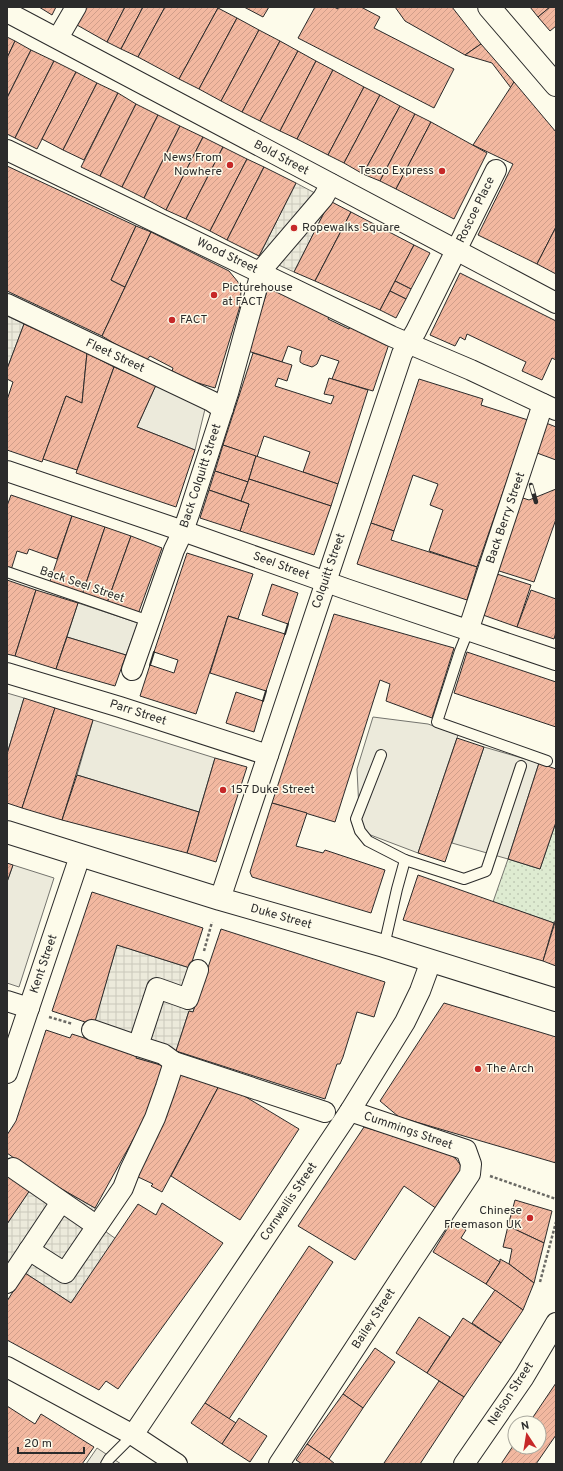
<svg xmlns="http://www.w3.org/2000/svg" width="563" height="1471" font-family="Overpass,sans-serif">
<style>
.garden{fill:url(#garden-dots);stroke:#74746e}
.parking{fill:#eceadb;stroke:#74746e}
.plaza{fill:url(#plaza-grid);stroke:#74746e}
.building{fill:url(#building-hatch);stroke:#2b2b2b}
.lines{fill:none;stroke-linecap:round;stroke-linejoin:round}
.lane-casing{stroke:#2b2b2b;stroke-width:12}
.street-casing{stroke:#2b2b2b;stroke-width:22}
.secondary-casing{stroke:#2b2b2b;stroke-width:24}
.primary-casing{stroke:#2b2b2b;stroke-width:24}
.path{stroke:#6a6964;stroke-width:2.5;stroke-dasharray:3 2;stroke-linecap:butt}
.lane{stroke:#fdfbea;stroke-width:10}
.street{stroke:#fdfbea;stroke-width:20}
.secondary{stroke:#fdfbea;stroke-width:22}
.primary{stroke:#fdfbea;stroke-width:22}
.rail-casing{stroke:#2b2b2b;stroke-width:4.5}
.rail{stroke:#fdfbea;stroke-width:3;stroke-dasharray:9;stroke-linecap:butt}
.wall{stroke:#2b2b2b;stroke-width:2}
.poi-dot{fill:#c62828;stroke:#fdfbea;stroke-width:1.5}
.labels{text-anchor:middle;dominant-baseline:central;stroke-width:3;stroke-linejoin:round;paint-order:stroke}
.poi-label{font-size:12px;fill:#2b2b2b;stroke:#fdfbea;text-anchor:start}
.street-label{font-size:12px;fill:#2b2b2b;stroke:#fdfbea}
</style>
<defs>
<pattern id="garden-dots" width="8" height="8" patternUnits="userSpaceOnUse"><rect width="8" height="8" fill="#deebd1"/><path d="M2 2h.1M6 6h.1" fill="none" stroke="#bfcab4" stroke-width="1.8" stroke-linecap="round"/></pattern>
<pattern id="plaza-grid" width="8" height="8" patternUnits="userSpaceOnUse"><rect width="8" height="8" fill="#eceadb"/><path d="M0 4h8M4 0v8" fill="none" stroke="#cbc9bc"/></pattern>
<pattern id="building-hatch" width="6" height="6" patternUnits="userSpaceOnUse"><rect width="6" height="6" fill="#f2b8a0"/><path d="M-1 1l2-2M0 6l6-6M5 7l2-2" fill="none" stroke="#d09e8a"/></pattern>
</defs>
<rect width="100%" height="100%" fill="#fdfbea"/>
<path class="garden" d="M556,822V919L554,923L493,902L508,859L540,869Z"/>
<g class="parking">
<path d="M156,385L205,409L195,450L137,427Z"/>
<path d="M78,603L138,623L126,655L67,637Z"/>
<path d="M7,693L24,698L7,754Z"/>
<path d="M373,717L428,724L458,735L418,853L360,831L357,769Z"/>
<path d="M93,720L215,758L199,812L77,775Z"/>
<path d="M484,747L539,763L508,859L452,843Z"/>
<path d="M13,865L54,878L19,987L7,983V882Z"/>
<path d="M97,1448L121,1464H86Z"/>
</g>
<g class="plaza">
<path d="M296,183L330,201L294,272L259,256Z"/>
<path d="M7,316L24,324L7,369Z"/>
<path d="M117,945L206,973L193,1012L189,1011L176,1051L174,1062L164,1066L136,1058L137,1056L92,1030Z"/>
<path d="M39,1176L95,1208L98,1226L116,1239L71,1303L25,1273L7,1277V1224Z"/>
</g>
<g class="building">
<path d="M39,7H56L52,15Z"/>
<path d="M86,7H125L107,42L77,25Z"/>
<path d="M125,7H143L121,49L107,42Z"/>
<path d="M143,7H165L138,57L121,49Z"/>
<path d="M165,7H216L218,8L179,79L138,57Z"/>
<path d="M244,7H269L263,17Z"/>
<path d="M315,7H334L338,9V7H361L380,17L374,28L454,69L434,108L298,38Z"/>
<path d="M395,7H452L481,44L465,55L405,21Z"/>
<path d="M530,7H550L538,17Z"/>
<path d="M550,7H556V26L550,31L538,17Z"/>
<path d="M218,8L237,18L199,89L179,79Z"/>
<path d="M237,18L259,30L221,101L199,89Z"/>
<path d="M259,30L280,41L242,112L221,101Z"/>
<path d="M7,37L15,41L7,58Z"/>
<path d="M15,41L31,50L7,98V58Z"/>
<path d="M280,41L298,51L260,121L242,112Z"/>
<path d="M481,44L514,82L511,88L492,63L465,55Z"/>
<path d="M31,50L54,61L15,138L7,134V98Z"/>
<path d="M298,51L316,61L280,131L260,121Z"/>
<path d="M54,61L76,72L37,149L15,138Z"/>
<path d="M316,61L333,70L297,139L280,131Z"/>
<path d="M333,70L364,87L328,155L297,139Z"/>
<path d="M76,72L97,83L63,150L42,139Z"/>
<path d="M514,82L556,132V227L537,264L478,235L513,164L473,145Z"/>
<path d="M97,83L118,93L84,160L63,150Z"/>
<path d="M364,87L380,95L344,163L328,155Z"/>
<path d="M118,93L136,104L100,176L81,167Z"/>
<path d="M380,95L400,106L363,174L344,163Z"/>
<path d="M136,104L158,115L122,187L100,176Z"/>
<path d="M400,106L415,114L380,181L363,174Z"/>
<path d="M415,114L431,122L396,189L380,181Z"/>
<path d="M158,115L180,126L144,198L122,187Z"/>
<path d="M431,122L487,153L454,219L396,189Z"/>
<path d="M180,126L203,137L166,210L144,198Z"/>
<path d="M203,137L223,147L186,219L166,210Z"/>
<path d="M223,147L247,159L210,231L186,219Z"/>
<path d="M247,159L264,167L227,240L210,231Z"/>
<path d="M7,166L136,226L111,280L125,287L102,336L7,291Z"/>
<path d="M264,167L296,183L259,256L227,240Z"/>
<path d="M330,201L351,212L315,281L294,272Z"/>
<path d="M351,212L414,245L380,310L315,281Z"/>
<path d="M136,226L151,232L125,287L111,280Z"/>
<path d="M556,227V274L537,264Z"/>
<path d="M151,232L229,271L238,282L241,291L240,306L215,388L171,375L173,368L150,356L145,362L102,336Z"/>
<path d="M414,245L430,253L411,289L395,281Z"/>
<path d="M460,273L556,321V360L552,358L542,380L522,371L526,362L467,334L465,340L460,337L455,346L430,335Z"/>
<path d="M395,281L411,289L406,299L390,291Z"/>
<path d="M269,285L329,316L328,319L349,329L351,325L389,344L373,391L332,379L339,361L321,355L317,364L314,366L312,367L303,364L300,362V358L302,351L288,346L282,362L248,351Z"/>
<path d="M390,291L406,299L396,318L380,310Z"/>
<path d="M24,324L87,353L82,403L66,396L42,462L7,450V400L13,382L7,379V369Z"/>
<path d="M87,353L114,367L77,470L43,459L66,396L82,403Z"/>
<path d="M253,353L292,365L287,381L278,378L275,386L331,404L334,396L324,394L329,378L368,390L338,484L303,472L310,452L264,436L257,457L223,445Z"/>
<path d="M114,367L156,385L137,427L195,450L176,507L76,473Z"/>
<path d="M419,379L483,399L481,405L528,420L477,567L429,551L443,510L430,505L438,484L413,475L394,531L371,523Z"/>
<path d="M546,423L556,427V460L537,453Z"/>
<path d="M223,445L256,456L248,482L215,471Z"/>
<path d="M256,456L338,484L331,506L249,479Z"/>
<path d="M215,471L248,482L241,501L209,490Z"/>
<path d="M249,479L331,506L314,555L240,531L249,504L241,501Z"/>
<path d="M556,489V519L534,582L496,570L520,497L529,500Z"/>
<path d="M209,490L249,504L240,531L200,518Z"/>
<path d="M11,495L72,516L57,559L29,549L27,554L17,551L11,570L7,569V506Z"/>
<path d="M72,516L105,527L82,595L49,584Z"/>
<path d="M371,523L394,531L391,540L477,567L467,600L357,564Z"/>
<path d="M105,527L131,536L107,603L82,595Z"/>
<path d="M131,536L162,548L137,617L107,603Z"/>
<path d="M187,553L253,574L238,619L228,616L196,714L140,696L150,665L174,673L178,660L154,652Z"/>
<path d="M497,574L531,585L517,627L483,615Z"/>
<path d="M7,580L36,590L15,656L7,654Z"/>
<path d="M272,584L298,593L288,624L262,615Z"/>
<path d="M36,590L78,603L56,669L15,656Z"/>
<path d="M531,590L556,599V632L554,639L517,627Z"/>
<path d="M334,614L454,648L432,718L386,701L390,684L380,680L335,822L272,803Z"/>
<path d="M228,616L285,634L266,691L210,673Z"/>
<path d="M67,637L126,655L115,686L56,669Z"/>
<path d="M467,652L556,682V727L454,693Z"/>
<path d="M236,692L263,701L254,732L226,723Z"/>
<path d="M24,698L55,708L22,808L7,803V754Z"/>
<path d="M55,708L93,720L62,820L22,808Z"/>
<path d="M457,738L484,747L445,862L418,853Z"/>
<path d="M215,758L247,767L216,862L187,853Z"/>
<path d="M539,763L556,769V822L540,869L508,859Z"/>
<path d="M77,775L199,812L187,853L62,820Z"/>
<path d="M272,803L307,813L296,846L323,853L325,850L385,870L371,913L252,877L250,872Z"/>
<path d="M7,863L13,865L7,882Z"/>
<path d="M418,875L554,923L543,961L403,920Z"/>
<path d="M92,892L203,928L190,968L117,945L94,1025L52,1011Z"/>
<path d="M556,919V966L543,961Z"/>
<path d="M221,929L385,982L374,1017L357,1012L343,1057L340,1064H337L325,1099L176,1051L189,1011L193,1012Z"/>
<path d="M444,1003L556,1037V1163L399,1117L380,1101Z"/>
<path d="M46,1030L70,1038L72,1034L137,1055L136,1058L164,1066L144,1120L95,1208L39,1176L7,1153V1135L16,1121Z"/>
<path d="M182,1070L221,1082L162,1192L151,1186L153,1184L136,1176Z"/>
<path d="M221,1082L299,1129L240,1220L171,1176Z"/>
<path d="M364,1127L446,1151L456,1159L462,1167L463,1178L440,1211L404,1186L355,1260L298,1226Z"/>
<path d="M7,1174L30,1190L7,1224Z"/>
<path d="M515,1200L552,1211L544,1243L508,1226Z"/>
<path d="M162,1203L223,1243L118,1389L106,1381L99,1390L7,1340V1301L25,1273L71,1303L138,1204L156,1215Z"/>
<path d="M452,1221L466,1230L461,1238L500,1262L486,1284L433,1252Z"/>
<path d="M508,1226L544,1243L534,1283L509,1264L512,1249L503,1247Z"/>
<path d="M309,1246L333,1262L229,1419L205,1403Z"/>
<path d="M500,1259L509,1264L534,1283L523,1310L486,1284L500,1262Z"/>
<path d="M495,1290L523,1310L501,1343L472,1323Z"/>
<path d="M419,1317L450,1337L427,1373L396,1353Z"/>
<path d="M463,1318L501,1343L464,1397L427,1373Z"/>
<path d="M375,1348L395,1362L363,1408L343,1394Z"/>
<path d="M439,1381L464,1397L420,1464H386L384,1463Z"/>
<path d="M556,1383V1435L536,1464H501L515,1443V1447H539V1423H529Z"/>
<path d="M343,1394L363,1408L329,1459L307,1444Z"/>
<path d="M205,1403L236,1423L222,1444L191,1423Z"/>
<path d="M7,1406L35,1424L41,1414L94,1447L82,1464H7Z"/>
<path d="M239,1418L267,1436L250,1462L222,1444Z"/>
<path d="M307,1444L329,1459L335,1464H302L296,1460Z"/>
</g>
<g class="lines">
<defs>
<g id="lane">
<path d="M7,572L149,621"/>
<path d="M468,631L460,651L437,722L547,761"/>
<path d="M381,755L356,819L360,831L368,841L405,860L397,889L384,946"/>
<path d="M405,860L464,879L486,871L521,766"/>
<path d="M106,1464L109,1459L133,1435"/>
</g>
<g id="street">
<path d="M7,12L556,303"/>
<path d="M58,38L76,7"/>
<path d="M7,150L391,336L471,370L556,410"/>
<path d="M264,267L323,198L331,184"/>
<path d="M7,304L211,401L223,409"/>
<path d="M7,471L183,531L346,589L556,660"/>
<path d="M468,631L543,404"/>
<path d="M132,670L174,550L183,531L189,514L228,393L259,280"/>
<path d="M7,673L120,707L268,755"/>
<path d="M220,899L402,354L416,331L496,170"/>
<path d="M198,970L188,999L157,988L138,1046L163,1054L174,1062L325,1112"/>
<path d="M7,1001L29,1008"/>
<path d="M92,1030L138,1046"/>
<path d="M7,1073L80,856"/>
<path d="M13,1168L97,1226"/>
<path d="M29,1250L65,1273L123,1188L130,1170L155,1118L166,1087L174,1062"/>
<path d="M7,1283L61,1202"/>
<path d="M7,1367L133,1435L177,1464"/>
<path d="M133,1435L350,1111L405,1022L420,991L431,961"/>
<path d="M279,1464L412,1261L470,1174L471,1164L466,1150L350,1111"/>
<path d="M464,1464L524,1377L556,1323"/>
</g>
<path id="secondary" d="M7,832L220,899L384,946L556,1000"/>
<path id="primary" d="M489,7L556,85"/>
</defs>
<use href="#lane" class="lane-casing"/>
<use href="#street" class="street-casing"/>
<use href="#secondary" class="secondary-casing"/>
<use href="#primary" class="primary-casing"/>
<g class="path">
<path d="M204,951L212,922"/>
<path d="M49,1017L73,1024"/>
<path d="M490,1176L556,1199"/>
<path d="M540,1282L556,1222"/>
</g>
<use href="#lane" class="lane"/>
<use href="#street" class="street"/>
<use href="#secondary" class="secondary"/>
<use href="#primary" class="primary"/>
<defs>
<path id="rail" d="M531,485L536,502"/>
</defs>
<use href="#rail" class="rail-casing"/>
<use href="#rail" class="rail"/>
<g class="wall">
<path d="M285,634L288,624"/>
<path d="M150,665L154,652"/>
<path d="M263,701L266,691"/>
</g>
</g>
<g class="poi-dot">
<circle cx="230" cy="165" r="4"/>
<circle cx="442" cy="171" r="4"/>
<circle cx="294" cy="228" r="4"/>
<circle cx="214" cy="295" r="4"/>
<circle cx="172" cy="320" r="4"/>
<circle cx="223" cy="790" r="4"/>
<circle cx="478" cy="1069" r="4"/>
<circle cx="530" cy="1218" r="4"/>
</g>
<g class="labels">
<g class="poi-label">
<text x="222" y="158" text-anchor="end">News From<tspan x="222" dy="14">Nowhere</tspan></text>
<text x="434" y="171" text-anchor="end">Tesco Express</text>
<text x="302" y="228">Ropewalks Square</text>
<text x="222" y="288">Picturehouse<tspan x="222" dy="14">at FACT</tspan></text>
<text x="180" y="320">FACT</text>
<text x="231" y="790">157 Duke Street</text>
<text x="486" y="1069">The Arch</text>
<text x="522" y="1211" text-anchor="end">Chinese<tspan x="522" dy="14">Freemason UK</tspan></text>
</g>
<g class="street-label">
<text transform="translate(281 158) rotate(28)">Bold Street</text>
<text transform="translate(476 210) rotate(-64)">Roscoe Place</text>
<text transform="translate(227 256) rotate(26)">Wood Street</text>
<text transform="translate(115 356) rotate(25)">Fleet Street</text>
<text transform="translate(201 476) rotate(-72)">Back Colquitt Street</text>
<text transform="translate(506 518) rotate(-71)">Back Berry Street</text>
<text transform="translate(281 566) rotate(20)">Seel Street</text>
<text transform="translate(329 571) rotate(-71)">Colquitt Street</text>
<text transform="translate(82 585) rotate(19)">Back Seel Street</text>
<text transform="translate(138 713) rotate(18)">Parr Street</text>
<text transform="translate(281 917) rotate(16)">Duke Street</text>
<text transform="translate(44 964) rotate(-71)">Kent Street</text>
<text transform="translate(408 1131) rotate(19)">Cummings Street</text>
<text transform="translate(289 1202) rotate(-56)">Cornwallis Street</text>
<text transform="translate(374 1319) rotate(-57)">Bailey Street</text>
<text transform="translate(511 1394) rotate(-57)">Nelson Street</text>
</g>
</g>
<rect width="563" height="1471" fill="none" stroke="#2b2b2b" stroke-width="16"/>
<g transform="translate(527 1435) rotate(348)"><circle r="19" fill="#fdfbea" stroke="#a9a89e"/>
<path d="M0-3L7 15L0 10L-7 15Z" fill="#c62828"/>
<text y="-6" font-size="11" font-weight="bold" text-anchor="middle" fill="#2b2b2b">N</text>
</g>
<path d="M18 1447v6h66v-6" fill="none" stroke="#2b2b2b" stroke-width="2"/>
<text x="24" y="1447" font-size="12" fill="#2b2b2b" stroke="#fdfbea" stroke-width="3" paint-order="stroke">20 m</text>
</svg>
